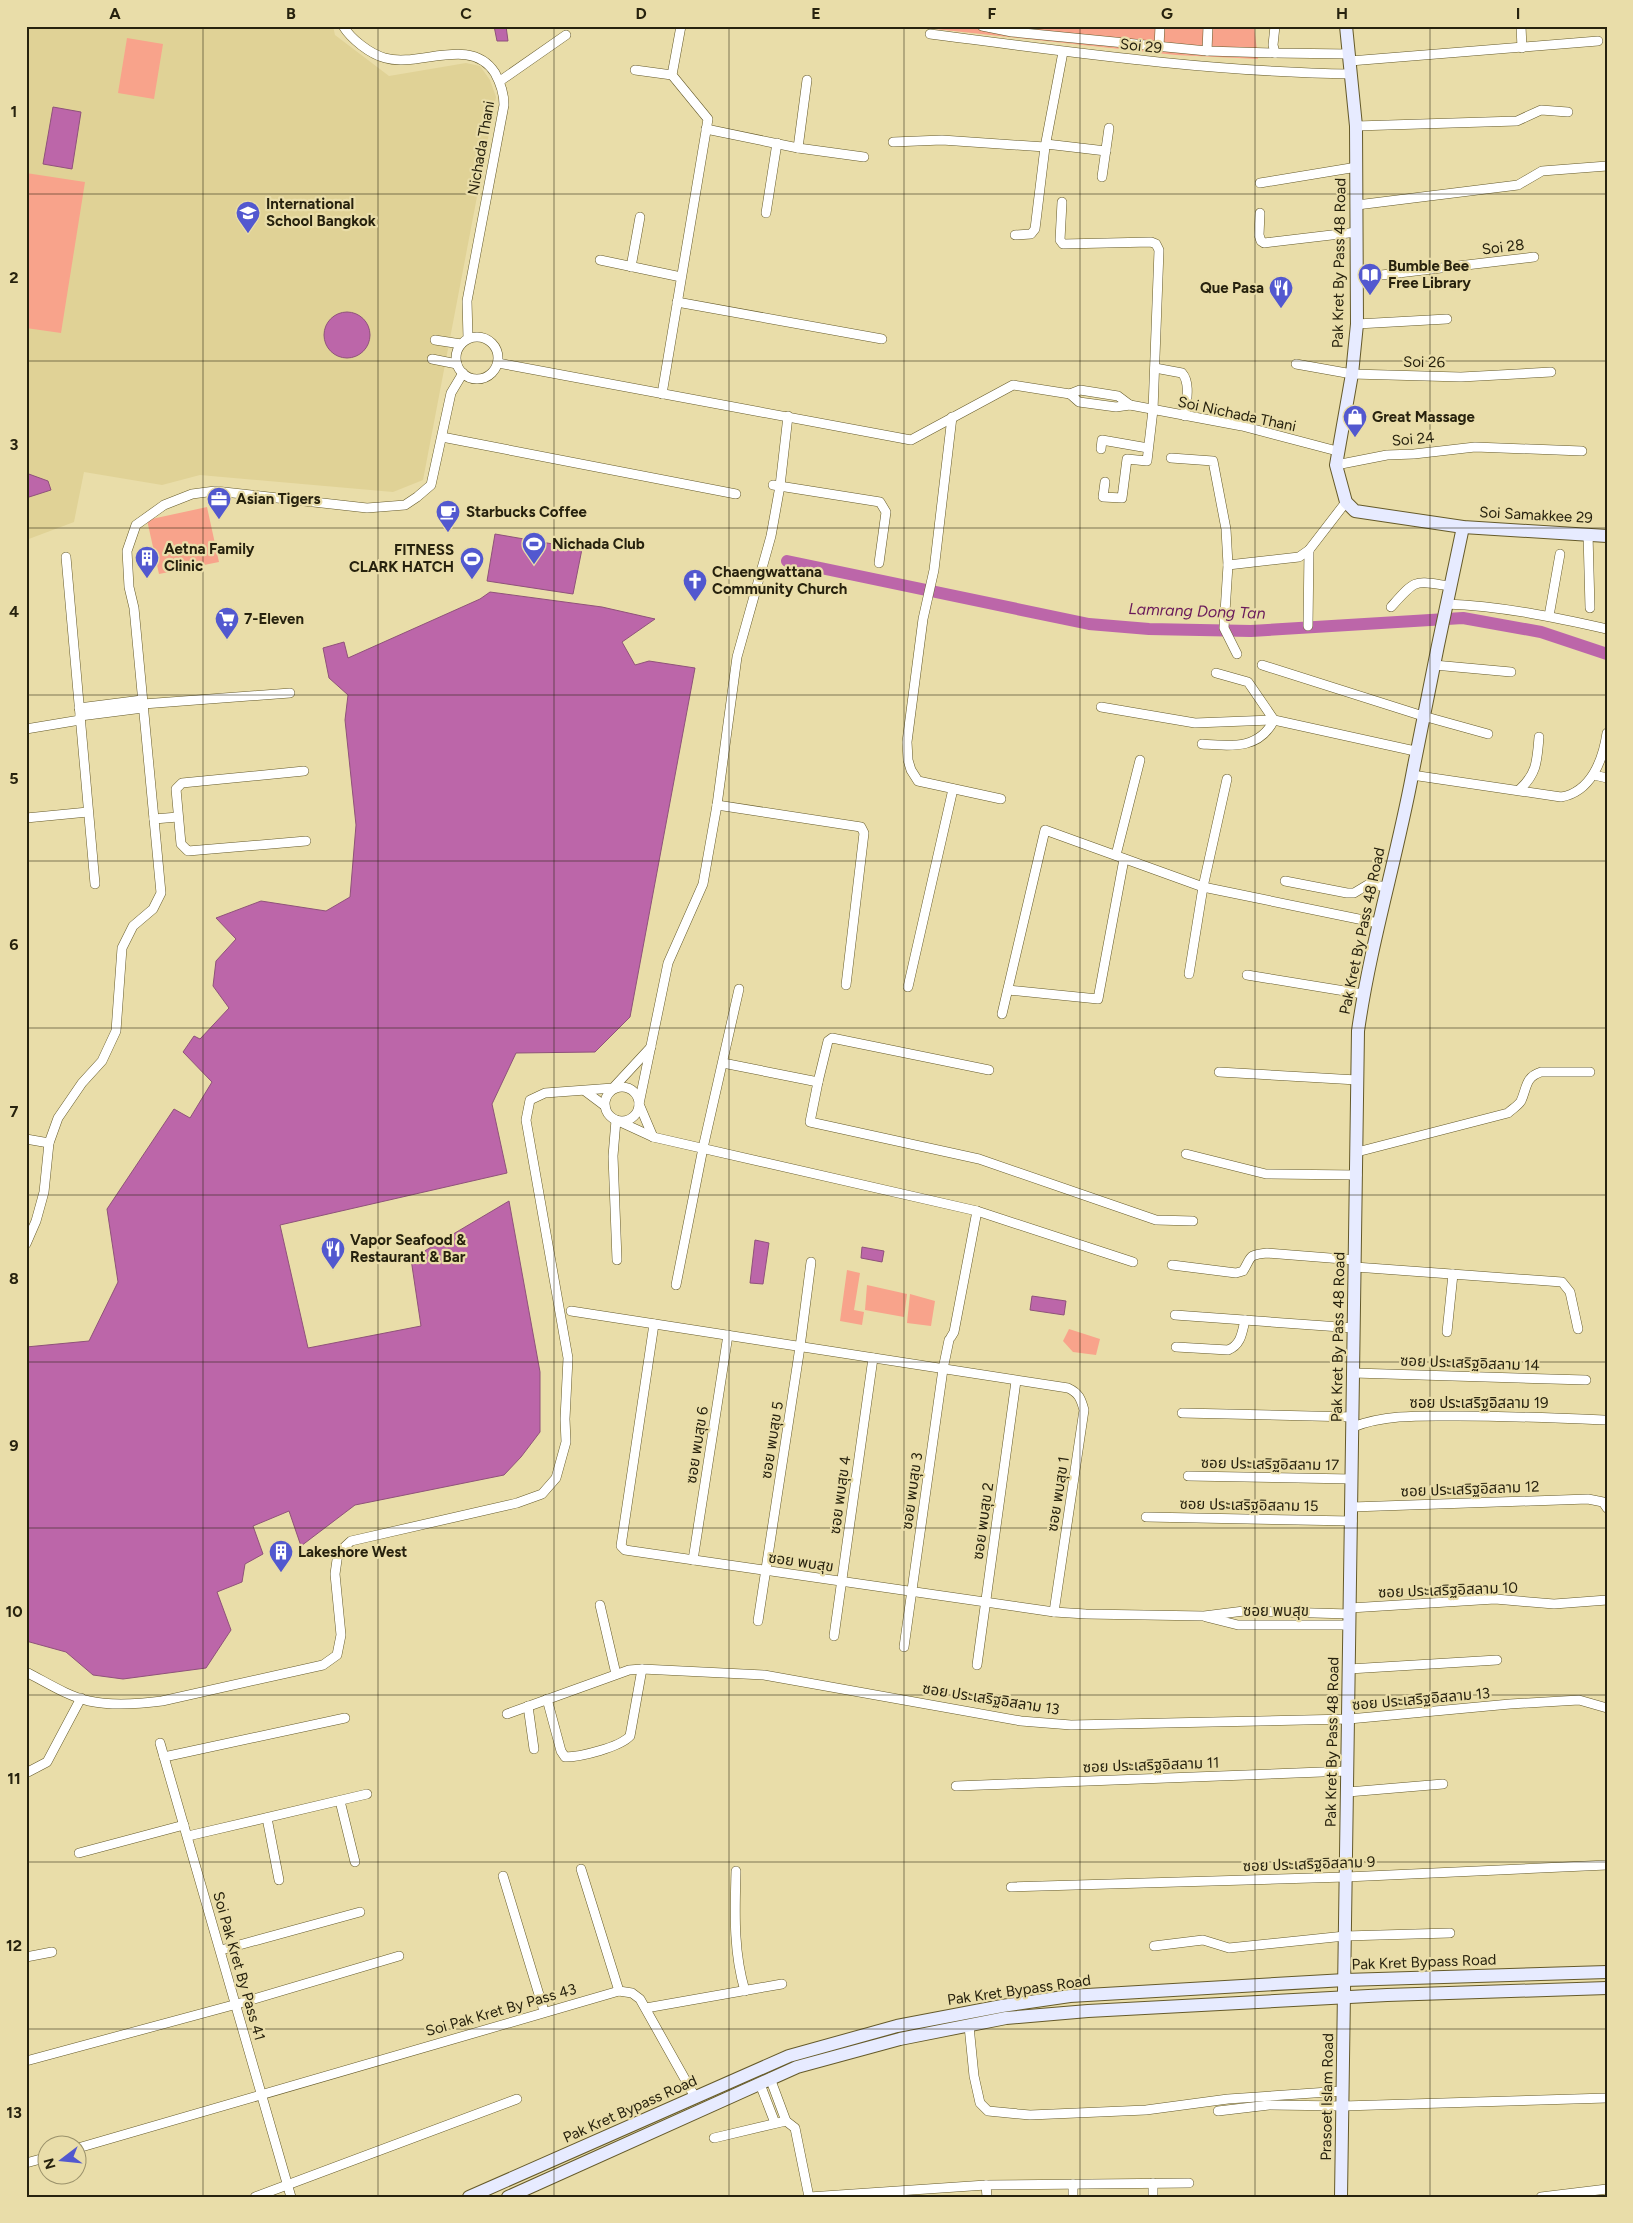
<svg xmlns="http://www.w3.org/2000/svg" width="1633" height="2223" font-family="Figtree,'Noto Sans Thai',sans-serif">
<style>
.built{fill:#e0d296}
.green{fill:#f8a38b}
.water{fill:#bc66a9;stroke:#8f527a}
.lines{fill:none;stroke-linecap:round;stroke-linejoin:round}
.canal{stroke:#bc66a9;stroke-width:12}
.street-casing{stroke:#655a2a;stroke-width:10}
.secondary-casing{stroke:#655a2a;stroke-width:14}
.street{stroke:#fff;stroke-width:9}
.secondary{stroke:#e7ebff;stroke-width:12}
.grid{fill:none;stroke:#27220e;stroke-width:1;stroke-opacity:0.55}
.labels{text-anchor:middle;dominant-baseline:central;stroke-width:4.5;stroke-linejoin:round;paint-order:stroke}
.street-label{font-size:15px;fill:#27220e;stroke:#e9dda9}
.poi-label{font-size:15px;font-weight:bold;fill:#27220e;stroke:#e9dda9;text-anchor:start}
.water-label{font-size:16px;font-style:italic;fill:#69195a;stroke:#e9dda9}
.neatline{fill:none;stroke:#27220e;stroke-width:2}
.grid-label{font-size:16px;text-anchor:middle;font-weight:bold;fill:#27220e}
</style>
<rect width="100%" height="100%" fill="#e9dda9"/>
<path class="built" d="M26,26H333L335,35L389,76L466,63L480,66L490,80L496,97L423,480L393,492L200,475L162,485L84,472L74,522L26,540Z"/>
<g class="green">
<path d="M907,26H1254L1258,59L1176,55Z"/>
<path d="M127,38L163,44L154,99L118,93Z"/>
<path d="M26,173L85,182L61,333L26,328Z"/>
<path d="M207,507L219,562L159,574L147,520Z"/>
<path d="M847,1270L860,1273L854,1310L864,1312L862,1325L840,1321Z"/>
<path d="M867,1285L907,1294L904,1317L865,1310Z"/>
<path d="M910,1294L935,1301L931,1326L907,1323Z"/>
<path d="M1069,1329L1100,1339L1096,1355L1073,1352L1063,1341Z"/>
</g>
<g class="water">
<path d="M494,26H506L508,41H497Z"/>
<path d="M53,107L81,112L72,169L43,164Z"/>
<circle cx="347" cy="335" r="23"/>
<path d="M26,473L48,481L51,490L26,498Z"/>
<path d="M495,534L582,549L573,594L487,581Z"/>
<path d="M490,592L602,607L655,619L622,642L635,665L649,661L695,668L630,1017L595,1052L516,1053L492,1104L507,1173L280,1225L308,1348L421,1326L411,1259L509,1201L540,1372V1432L521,1457L504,1475L355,1505L301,1546L289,1511L253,1526L263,1554L245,1564L242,1582L217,1592L231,1630L206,1668L123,1679L93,1675L66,1652L26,1641V1347L89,1341L118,1282L107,1209L174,1109L190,1118L212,1082L183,1052L194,1036L200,1039L229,1008L213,986L216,961L236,939L216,918L261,901L326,911L350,897L356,825L345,720L348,695L329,678L323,648L344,642L348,658L480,599Z"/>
<path d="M755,1240L769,1243L763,1284L750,1283Z"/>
<path d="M862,1247L884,1251L882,1262L861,1258Z"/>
<path d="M1032,1296L1066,1301L1064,1315L1030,1310Z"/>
</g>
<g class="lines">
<path class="canal" d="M787,561L1089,624L1149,629L1251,631L1463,618L1541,632L1607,654"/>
<defs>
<g id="street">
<path d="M343,26C351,39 370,54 385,58C419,68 471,35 495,73C501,84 504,93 504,105L467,301L468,338"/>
<path d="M982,26L1012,32L1207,51L1275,53"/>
<path d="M1275,26L1273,45L1275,53L1349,54"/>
<path d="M1521,26L1522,48"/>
<path d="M930,34C1070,52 1210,72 1351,74"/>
<path d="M1159,47L1160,26"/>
<path d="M1207,51L1208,26"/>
<path d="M1350,61L1598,41"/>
<path d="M635,70L672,75"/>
<path d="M500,81L566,35"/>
<path d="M1356,126L1517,121L1541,110L1568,112"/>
<path d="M706,129L798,148L864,157"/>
<path d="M893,142L942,140L1045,147"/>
<path d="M1046,144L1106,151"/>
<path d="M798,148L807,80"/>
<path d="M1102,177L1109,128"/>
<path d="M1260,183L1357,167"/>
<path d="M1062,202L1060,240L1063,244L1151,242L1156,244L1159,250L1153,410L1147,461L1127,459L1122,498L1103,497L1105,482"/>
<path d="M1357,205L1518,185L1542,171L1607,166"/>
<path d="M766,213L777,143"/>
<path d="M1260,213L1259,235L1261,241L1264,243L1357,232"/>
<path d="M1015,235L1031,234L1035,229L1045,147L1063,52"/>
<path d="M600,260L681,277"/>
<path d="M631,267L640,217"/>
<path d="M1356,278L1534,257"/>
<path d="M677,302L882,339"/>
<path d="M1357,324L1447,319"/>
<circle cx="477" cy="358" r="21"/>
<path d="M435,340L461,344"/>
<path d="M432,359L457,364"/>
<path d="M498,363L911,440L1013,385L1070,394L1080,390L1118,396L1130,405"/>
<path d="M1296,364L1352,374L1461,377L1551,372"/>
<path d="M1155,368L1182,373C1191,383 1186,403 1185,416"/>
<path d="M662,394L708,119L672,75L681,26"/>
<path d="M1070,394L1079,402L1116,407L1130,405L1242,426L1337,451"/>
<path d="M952,417L934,570L923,619L907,742L908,760L911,770L918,781L1001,799"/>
<path d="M442,437L736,494"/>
<path d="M1101,449L1102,440L1148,448"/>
<path d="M1171,458L1213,461L1226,529L1228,565L1224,628L1237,654"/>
<path d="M1336,465L1387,455L1414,454L1475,447L1582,451"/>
<path d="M773,485L880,502L886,512L879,563"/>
<path d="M1588,534L1590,608"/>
<path d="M66,557L95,884"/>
<path d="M1228,565L1299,557L1309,550L1346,502"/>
<path d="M1446,604C1501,606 1554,617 1607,629"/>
<path d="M1391,607C1417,578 1413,581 1450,586"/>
<path d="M1549,616L1560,554"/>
<path d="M1308,626L1309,550"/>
<path d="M1262,665L1423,716L1488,734"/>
<path d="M1434,665L1511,672"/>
<path d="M143,704L290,693"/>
<path d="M1101,707L1195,723L1274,720L1415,751"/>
<path d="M79,708L142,700"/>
<path d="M80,716L143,708"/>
<path d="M26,729L80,720"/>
<path d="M1202,744C1231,746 1259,750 1274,720L1248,682L1216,673"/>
<path d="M304,771L182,783L176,789L181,844L188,851L306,841"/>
<path d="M1412,775L1561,797C1591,792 1603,760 1607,733"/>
<path d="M1594,775L1607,778"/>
<path d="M1519,790C1537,774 1537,761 1539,737"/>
<path d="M717,805L861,827L864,833L846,985"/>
<path d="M26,818L88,812"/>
<path d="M154,819L178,817"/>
<path d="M1116,855L1140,760"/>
<path d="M1285,881L1347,893H1354L1369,884L1386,887"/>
<path d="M1189,974L1203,887L1227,779"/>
<path d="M1247,975L1363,994"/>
<path d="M908,987L953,789"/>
<path d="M1008,990L1098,999L1124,859"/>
<path d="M1002,1014L1045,830L1203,887L1378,923"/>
<path d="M723,1063L818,1082L828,1041L832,1038L989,1070"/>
<path d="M1219,1072L1357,1080"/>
<path d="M818,1082L810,1122L979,1159L1156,1220L1193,1221"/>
<circle cx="622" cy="1104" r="17"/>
<path d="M585,1091L605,1106"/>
<path d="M653,1137L639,1104L668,963L703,884L717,805L737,657L771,536L780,486L788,416"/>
<path d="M26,1139L49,1143"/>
<path d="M1357,1152L1508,1113C1512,1109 1518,1106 1521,1101C1527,1088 1525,1077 1541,1072H1590"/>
<path d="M1186,1154L1266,1174L1357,1175"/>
<path d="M26,1244L36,1221L44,1192L49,1143L58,1118L82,1083L102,1061L116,1031L122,948L133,926L153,909L161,893L134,608L129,587L127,551L136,525L164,505L192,494L215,491L367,508L405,505L417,497L431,485L451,393L463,373"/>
<path d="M617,1260L613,1156L616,1120L653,1137L977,1211L1133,1262"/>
<path d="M1172,1265L1236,1273L1243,1271C1252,1257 1247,1255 1267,1253L1355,1260"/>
<path d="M1355,1267L1562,1282L1570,1292L1578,1329"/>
<path d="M676,1285L703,1148L739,989"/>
<path d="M571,1311L1068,1388C1079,1393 1081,1399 1084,1410L1054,1612"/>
<path d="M1175,1315L1354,1328"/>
<path d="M654,1324L621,1546L625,1550L1054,1612L1086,1614L1204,1616L1244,1611L1350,1614"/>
<path d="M1447,1332L1453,1274"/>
<path d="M951,1337L954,1332L977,1211"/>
<path d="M1176,1347L1228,1350C1241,1345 1242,1333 1245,1320"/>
<path d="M1354,1373L1586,1380"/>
<path d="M1182,1413L1353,1417"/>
<path d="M1353,1427C1387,1414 1423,1416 1458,1416C1508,1416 1557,1418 1607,1420"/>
<path d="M1188,1476L1352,1479"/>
<path d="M1352,1507L1588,1499L1603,1502L1607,1508"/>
<path d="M1146,1517L1352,1521"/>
<path d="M693,1560L728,1335"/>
<path d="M600,1605L616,1674"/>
<path d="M1350,1608L1495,1599L1554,1604L1607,1600"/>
<path d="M1206,1617L1238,1625H1350"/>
<path d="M758,1621L800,1347L811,1262"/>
<path d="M834,1636L873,1358"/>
<path d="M904,1647L943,1369L949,1340"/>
<path d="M977,1665L1016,1381"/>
<path d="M1349,1669L1497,1660"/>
<path d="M26,1672C46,1682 67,1696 89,1701C112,1706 139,1704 162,1701L323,1665L337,1655L341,1635L335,1574L338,1553L351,1541L517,1503L542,1494L556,1478L566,1442L565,1419L568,1358L526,1120L530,1100L545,1093L613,1088L651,1047"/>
<path d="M547,1699L561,1751L565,1757C581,1757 620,1747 630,1736L642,1669"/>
<path d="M528,1706L534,1749"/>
<path d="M507,1714L629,1670L642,1669L764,1675L1021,1721L1071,1725L1349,1719L1510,1704L1579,1700L1607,1708"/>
<path d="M160,1743L291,2197"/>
<path d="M164,1757L345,1718"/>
<path d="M26,1773L47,1762L81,1698"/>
<path d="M956,1786L1348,1771"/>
<path d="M1348,1792L1443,1784"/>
<path d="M340,1801L355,1862"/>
<path d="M267,1818L279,1880"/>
<path d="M188,1836L367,1794"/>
<path d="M79,1853L184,1825"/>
<path d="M581,1869L619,1991"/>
<path d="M736,1871C735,1911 733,1951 745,1991"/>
<path d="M503,1876L544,2011"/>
<path d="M1011,1887L1346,1877L1607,1865"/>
<path d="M1154,1946L1203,1940L1229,1948L1345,1936L1450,1933"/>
<path d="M221,1950L360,1912"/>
<path d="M26,1957L52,1952"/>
<path d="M646,2008L782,1984"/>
<path d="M969,2026L974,2076L980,2103L988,2111L1030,2115L1146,2110L1228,2099L1343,2091"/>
<path d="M26,2061L237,2004L399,1956"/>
<path d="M770,2078L786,2121"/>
<path d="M760,2084L775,2123"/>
<path d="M1218,2111L1269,2105L1343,2106L1607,2098"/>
<path d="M714,2138L786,2121L795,2128L809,2197L986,2185L1189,2183"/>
<path d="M78,2148L619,1991L632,1993L640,1999L695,2097"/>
<path d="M26,2163L48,2157"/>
<path d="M1073,2184V2197"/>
<path d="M986,2185L987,2197"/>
<path d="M255,2197L517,2099"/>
<path d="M1153,2197V2183"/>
<path d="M1541,2197L1607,2189"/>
</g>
<g id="secondary">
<path d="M1346,26L1356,126L1357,324L1352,374L1336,465L1346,502L1355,511L1463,527L1607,536"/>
<path d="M469,2197L789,2056L897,2026L1002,2006L1070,1996L1345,1980L1607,1972"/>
<path d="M508,2197L797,2067L900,2039L1006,2018L1088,2011L1387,1995L1607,1988"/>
<path d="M1341,2197L1358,1031C1370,945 1396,861 1412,776C1428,693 1445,610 1463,527"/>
</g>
</defs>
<use href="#street" class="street-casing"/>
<use href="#secondary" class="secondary-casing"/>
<use href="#street" class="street"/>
<use href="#secondary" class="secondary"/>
</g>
<path class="grid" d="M203,26V2197M378,26V2197M554,26V2197M729,26V2197M904,26V2197M1080,26V2197M1255,26V2197M1430,26V2197M26,194H1607M26,361H1607M26,528H1607M26,695H1607M26,861H1607M26,1028H1607M26,1195H1607M26,1362H1607M26,1528H1607M26,1695H1607M26,1862H1607M26,2029H1607"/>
<defs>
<symbol id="school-pin" viewBox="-11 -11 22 30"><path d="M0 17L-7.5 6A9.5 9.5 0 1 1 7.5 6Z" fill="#5258cf" stroke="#e9dda9"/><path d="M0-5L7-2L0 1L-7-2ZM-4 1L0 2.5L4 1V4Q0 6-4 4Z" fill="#fff"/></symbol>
<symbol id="library-pin" viewBox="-11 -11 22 30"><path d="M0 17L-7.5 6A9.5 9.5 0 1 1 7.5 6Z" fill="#5258cf" stroke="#e9dda9"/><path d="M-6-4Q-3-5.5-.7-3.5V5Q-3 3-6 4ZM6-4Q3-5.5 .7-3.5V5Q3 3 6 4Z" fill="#fff"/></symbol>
<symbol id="restaurant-pin" viewBox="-11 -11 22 30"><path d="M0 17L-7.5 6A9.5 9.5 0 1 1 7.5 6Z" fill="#5258cf" stroke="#e9dda9"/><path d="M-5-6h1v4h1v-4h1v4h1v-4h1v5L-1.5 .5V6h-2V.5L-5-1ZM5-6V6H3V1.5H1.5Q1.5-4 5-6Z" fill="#fff"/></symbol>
<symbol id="shop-pin" viewBox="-11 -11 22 30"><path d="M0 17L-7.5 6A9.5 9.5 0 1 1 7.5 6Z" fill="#5258cf" stroke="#e9dda9"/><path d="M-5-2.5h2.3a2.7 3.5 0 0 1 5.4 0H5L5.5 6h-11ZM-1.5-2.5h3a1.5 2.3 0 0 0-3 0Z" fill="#fff"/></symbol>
<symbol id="office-pin" viewBox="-11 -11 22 30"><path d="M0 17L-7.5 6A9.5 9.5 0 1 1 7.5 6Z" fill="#5258cf" stroke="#e9dda9"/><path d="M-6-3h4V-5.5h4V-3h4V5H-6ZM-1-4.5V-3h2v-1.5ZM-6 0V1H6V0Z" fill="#fff"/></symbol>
<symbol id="cafe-pin" viewBox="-11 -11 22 30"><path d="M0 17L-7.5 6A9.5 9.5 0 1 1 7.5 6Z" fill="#5258cf" stroke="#e9dda9"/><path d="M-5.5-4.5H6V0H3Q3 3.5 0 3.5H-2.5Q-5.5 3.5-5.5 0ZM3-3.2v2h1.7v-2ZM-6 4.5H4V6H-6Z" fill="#fff"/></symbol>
<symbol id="stadium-pin" viewBox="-11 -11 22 30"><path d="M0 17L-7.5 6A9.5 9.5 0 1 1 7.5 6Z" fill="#5258cf" stroke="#e9dda9"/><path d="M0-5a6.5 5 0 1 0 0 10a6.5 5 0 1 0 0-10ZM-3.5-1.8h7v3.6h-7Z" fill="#fff"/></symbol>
<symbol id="building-pin" viewBox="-11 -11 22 30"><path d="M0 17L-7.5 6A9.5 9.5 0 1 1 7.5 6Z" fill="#5258cf" stroke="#e9dda9"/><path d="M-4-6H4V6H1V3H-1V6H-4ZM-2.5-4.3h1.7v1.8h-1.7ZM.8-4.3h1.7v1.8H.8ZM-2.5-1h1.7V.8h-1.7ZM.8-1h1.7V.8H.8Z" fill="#fff"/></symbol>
<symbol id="church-pin" viewBox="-11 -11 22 30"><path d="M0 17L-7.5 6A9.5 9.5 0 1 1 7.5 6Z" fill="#5258cf" stroke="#e9dda9"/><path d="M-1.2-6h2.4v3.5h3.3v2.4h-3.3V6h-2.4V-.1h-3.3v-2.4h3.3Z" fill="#fff"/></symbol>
<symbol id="supermarket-pin" viewBox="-11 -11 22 30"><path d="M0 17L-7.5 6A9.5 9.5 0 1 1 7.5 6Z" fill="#5258cf" stroke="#e9dda9"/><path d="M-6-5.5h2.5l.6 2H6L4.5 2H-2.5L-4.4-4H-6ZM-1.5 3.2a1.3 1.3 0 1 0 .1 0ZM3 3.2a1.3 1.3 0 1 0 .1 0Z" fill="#fff"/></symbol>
</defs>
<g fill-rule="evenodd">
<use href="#school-pin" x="234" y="199" width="28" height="38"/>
<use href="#library-pin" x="1356" y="261" width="28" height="38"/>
<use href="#restaurant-pin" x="1267" y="274" width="28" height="38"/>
<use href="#shop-pin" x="1341" y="403" width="28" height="38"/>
<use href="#office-pin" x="205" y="485" width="28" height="38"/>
<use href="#cafe-pin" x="434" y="498" width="28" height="38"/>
<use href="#stadium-pin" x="520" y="530" width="28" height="38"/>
<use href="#building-pin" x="133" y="544" width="28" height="38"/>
<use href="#stadium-pin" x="458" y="545" width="28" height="38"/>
<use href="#church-pin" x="681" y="567" width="28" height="38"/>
<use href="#supermarket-pin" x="213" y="605" width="28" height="38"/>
<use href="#restaurant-pin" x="319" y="1235" width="28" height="38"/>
<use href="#building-pin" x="267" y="1538" width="28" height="38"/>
</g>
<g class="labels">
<g class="street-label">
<text transform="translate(1141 46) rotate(6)">Soi 29</text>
<text transform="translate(481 148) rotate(-80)">Nichada Thani</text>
<text transform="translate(1503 247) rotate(-7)">Soi 28</text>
<text transform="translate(1339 263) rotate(-89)">Pak Kret By Pass 48 Road</text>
<text transform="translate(1424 362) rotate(1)">Soi 26</text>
<text transform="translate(1237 414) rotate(12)">Soi Nichada Thani</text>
<text transform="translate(1413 439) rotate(-5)">Soi 24</text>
<text transform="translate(1536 515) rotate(3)">Soi Samakkee 29</text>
<text transform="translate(1362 931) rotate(-78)">Pak Kret By Pass 48 Road</text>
<text transform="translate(1338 1337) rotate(-89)">Pak Kret By Pass 48 Road</text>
<text transform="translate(1470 1363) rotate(2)">ซอย ประเสริฐอิสลาม 14</text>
<text x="1479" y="1403">ซอย ประเสริฐอิสลาม 19</text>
<text transform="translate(772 1440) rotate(-81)">ซอย พบสุข 5</text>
<text transform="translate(697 1445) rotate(-81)">ซอย พบสุข 6</text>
<text transform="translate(1270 1464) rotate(1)">ซอย ประเสริฐอิสลาม 17</text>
<text transform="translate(1470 1489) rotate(-2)">ซอย ประเสริฐอิสลาม 12</text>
<text transform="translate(912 1491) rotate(-82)">ซอย พบสุข 3</text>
<text transform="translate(1058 1494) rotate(-81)">ซอย พบสุข 1</text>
<text transform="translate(840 1495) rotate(-82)">ซอย พบสุข 4</text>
<text transform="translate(1249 1505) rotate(1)">ซอย ประเสริฐอิสลาม 15</text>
<text transform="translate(983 1521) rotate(-82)">ซอย พบสุข 2</text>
<text transform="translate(801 1562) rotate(8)">ซอย พบสุข</text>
<text transform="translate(1448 1590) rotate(-2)">ซอย ประเสริฐอิสลาม 10</text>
<text x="1276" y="1611">ซอย พบสุข</text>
<text transform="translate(991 1699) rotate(9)">ซอย ประเสริฐอิสลาม 13</text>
<text transform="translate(1421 1699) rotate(-5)">ซอย ประเสริฐอิสลาม 13</text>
<text transform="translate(1332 1742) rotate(-89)">Pak Kret By Pass 48 Road</text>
<text transform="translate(1151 1765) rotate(-2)">ซอย ประเสริฐอิสลาม 11</text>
<text transform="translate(1309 1864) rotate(-2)">ซอย ประเสริฐอิสลาม 9</text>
<text transform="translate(1424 1962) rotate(-2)">Pak Kret Bypass Road</text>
<text transform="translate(239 1966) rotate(74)">Soi Pak Kret By Pass 41</text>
<text transform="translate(1019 1990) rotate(-8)">Pak Kret Bypass Road</text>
<text transform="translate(501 2010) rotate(-16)">Soi Pak Kret By Pass 43</text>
<text transform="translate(1327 2097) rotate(-89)">Prasoet Islam Road</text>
<text transform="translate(630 2109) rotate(-24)">Pak Kret Bypass Road</text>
</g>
<g class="poi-label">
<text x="266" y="204">International<tspan x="266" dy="17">School Bangkok</tspan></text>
<text x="1388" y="266">Bumble Bee<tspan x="1388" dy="17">Free Library</tspan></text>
<text x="1264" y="288" text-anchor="end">Que Pasa</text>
<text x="1372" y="417">Great Massage</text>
<text x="236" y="499">Asian Tigers</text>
<text x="466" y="512">Starbucks Coffee</text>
<text x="552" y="544">Nichada Club</text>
<text x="164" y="549">Aetna Family<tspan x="164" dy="17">Clinic</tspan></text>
<text x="454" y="550" text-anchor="end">FITNESS<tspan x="454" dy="17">CLARK HATCH</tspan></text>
<text x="712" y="572">Chaengwattana<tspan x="712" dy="17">Community Church</tspan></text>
<text x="244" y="619">7-Eleven</text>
<text x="350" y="1240">Vapor Seafood &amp;<tspan x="350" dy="17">Restaurant &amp; Bar</tspan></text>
<text x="298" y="1552">Lakeshore West</text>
</g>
<g class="water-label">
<text transform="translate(1197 611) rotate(2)">Lamrang Dong Tan</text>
</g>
</g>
<rect width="1633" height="2223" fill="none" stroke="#e9dda9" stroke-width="55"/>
<g transform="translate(62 2160) rotate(254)"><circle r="24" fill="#e9dda9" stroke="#9b926b"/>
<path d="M0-4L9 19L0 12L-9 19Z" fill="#5258cf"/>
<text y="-8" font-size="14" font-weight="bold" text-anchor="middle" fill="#27220e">N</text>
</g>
<rect x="28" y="28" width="1578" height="2168" class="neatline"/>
<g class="grid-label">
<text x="115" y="19">A</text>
<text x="291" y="19">B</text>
<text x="466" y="19">C</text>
<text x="641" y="19">D</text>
<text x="816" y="19">E</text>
<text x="992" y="19">F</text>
<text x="1167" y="19">G</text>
<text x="1342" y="19">H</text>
<text x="1518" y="19">I</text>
<text x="14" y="117">1</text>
<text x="14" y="283">2</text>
<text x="14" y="450">3</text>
<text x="14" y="617">4</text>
<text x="14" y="784">5</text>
<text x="14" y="950">6</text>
<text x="14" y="1117">7</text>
<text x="14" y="1284">8</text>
<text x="14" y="1451">9</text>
<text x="14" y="1617">10</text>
<text x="14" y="1784">11</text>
<text x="14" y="1951">12</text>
<text x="14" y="2118">13</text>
</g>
</svg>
